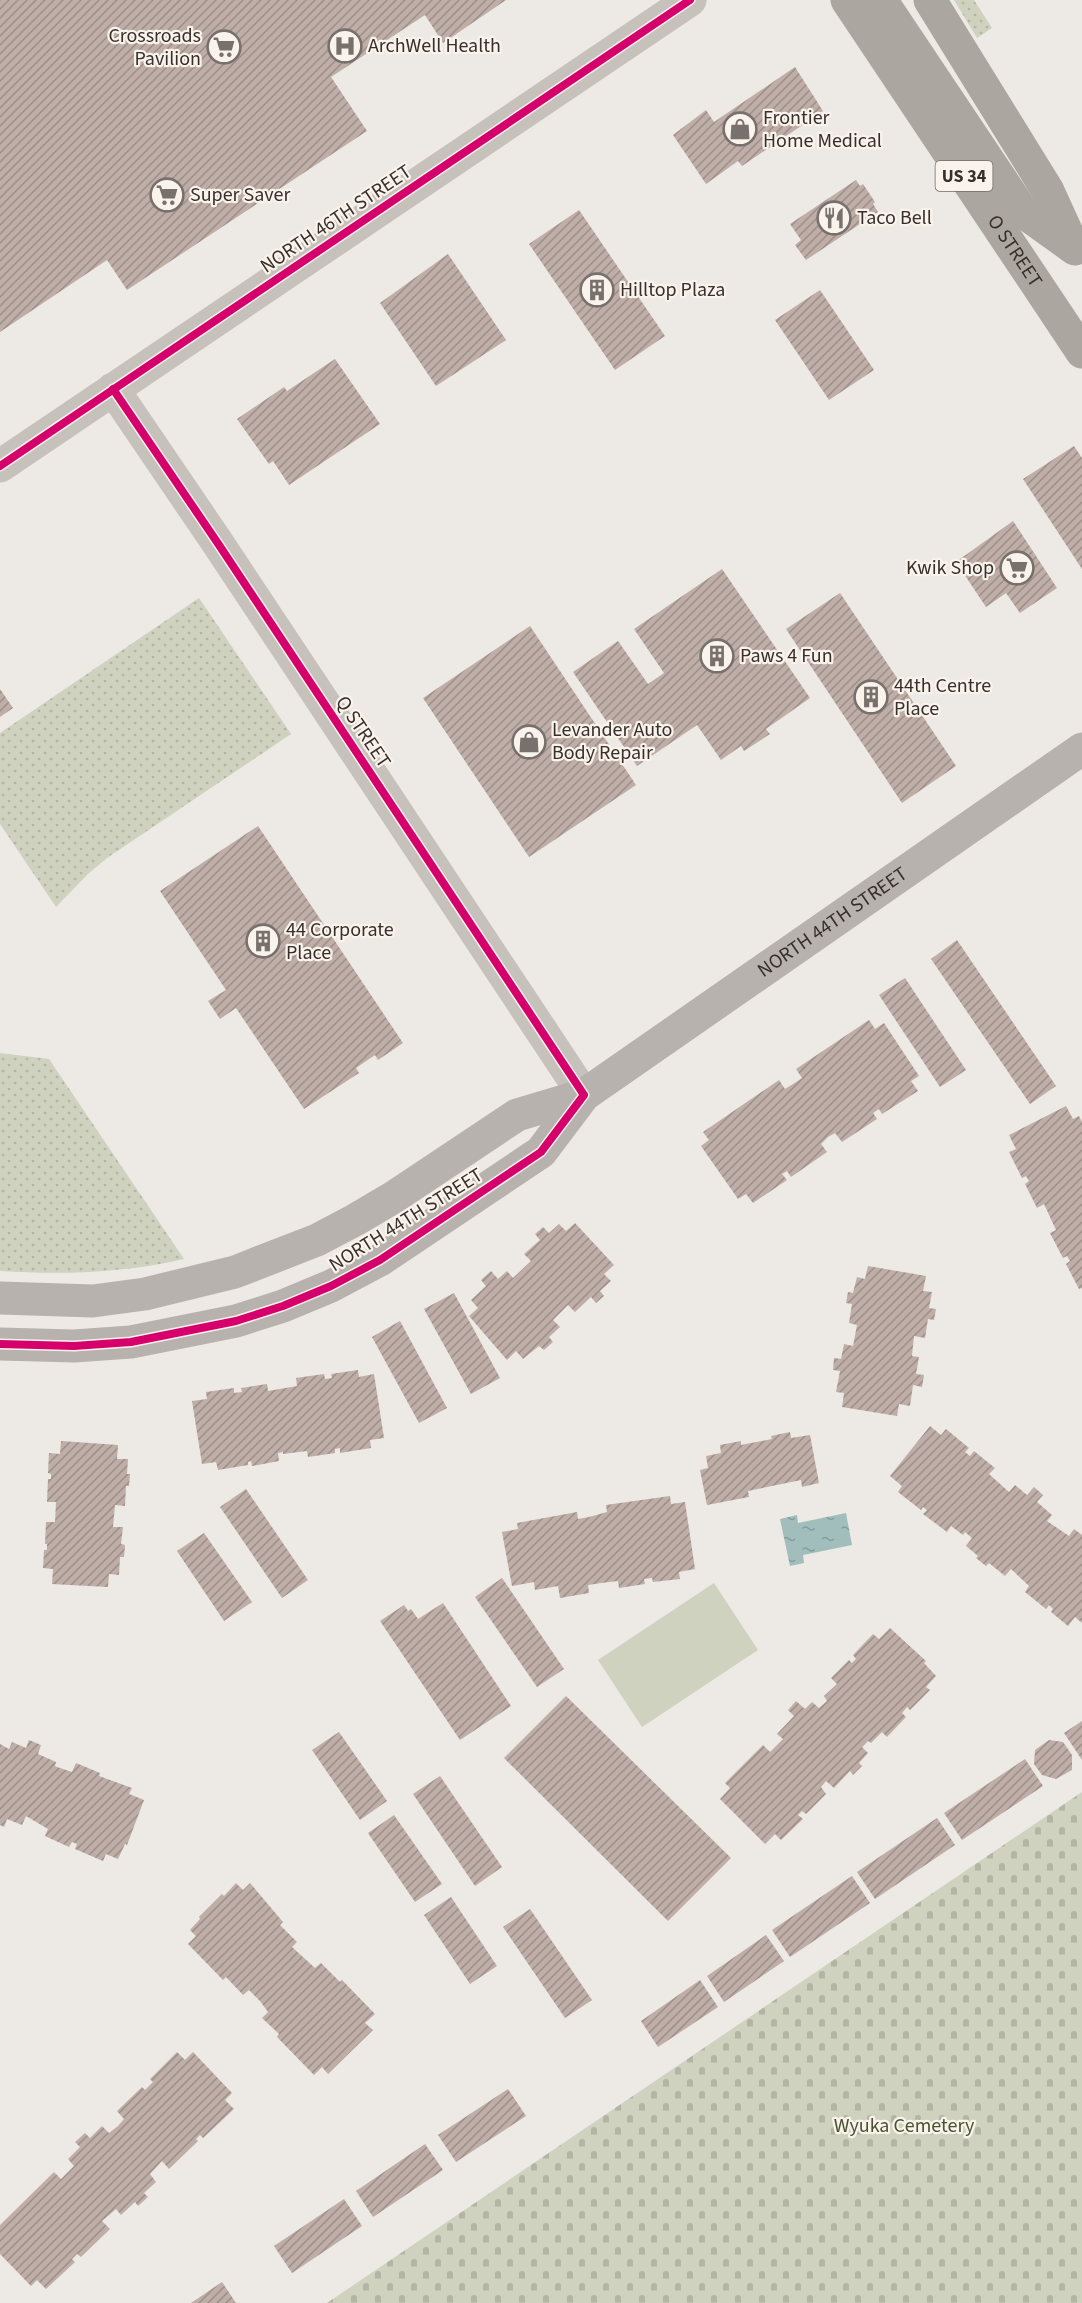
<svg xmlns="http://www.w3.org/2000/svg" width="1082" height="2303" font-family="'Source Sans 3',sans-serif">
<style>
.grass{fill:url(#grass-dots)}
.cemetery{fill:url(#cemetery-stones)}
.pitch{fill:#ced2bf}
.water{fill:url(#water-ripples)}
.building{fill:url(#building-hatch)}
.lines{fill:none;stroke-linecap:round;stroke-linejoin:round}
.minor{stroke:#c7c1bc;stroke-width:33}
.secondary{stroke:#b7b2ad;stroke-width:33}
.primary{stroke:#aca6a1;stroke-width:33}
.cycleway-casing{stroke:#f9f3ec;stroke-width:11}
.cycleway{stroke:#d6006c;stroke-width:8}
.labels{text-anchor:middle;dominant-baseline:central;stroke-width:4.5;stroke-linejoin:round;paint-order:stroke}
.shield{fill:#f9f3ec;stroke:#726a65;stroke-width:1.5}
.shield-label{font-size:18px;font-weight:bold;fill:#382f2b}
.poi-label{font-size:20px;fill:#382f2b;stroke:#f9f3ec;text-anchor:start}
.street-label{font-size:20px;fill:#382f2b;stroke:#f9f3ec}
.park-label{font-size:20px;fill:#475430;stroke:#f9f3ec}
</style>
<defs>
<pattern id="grass-dots" width="8" height="8" patternUnits="userSpaceOnUse" patternTransform="scale(1.5)"><rect width="8" height="8" fill="#ced2bf"/><path d="M2 2h.1M6 6h.1" fill="none" stroke="#b2b5a4" stroke-width="1.8" stroke-linecap="round"/></pattern>
<pattern id="cemetery-stones" width="16" height="16" patternUnits="userSpaceOnUse" patternTransform="scale(1.5)"><rect width="16" height="16" fill="#ced2bf"/><path d="M2 7V4a2 2 0 0 1 4 0v3zM10 15v-3a2 2 0 0 1 4 0v3z" fill="#b2b5a4"/></pattern>
<pattern id="water-ripples" width="26" height="14" patternUnits="userSpaceOnUse" patternTransform="scale(1.5)"><rect width="26" height="14" fill="#a1bebd"/><path d="M2 4q2-2 4 0t4 0M15 11q2-2 4 0t4 0" fill="none" stroke="#849b9a"/></pattern>
<pattern id="building-hatch" width="6" height="6" patternUnits="userSpaceOnUse" patternTransform="scale(1.5)"><rect width="6" height="6" fill="#bfaea7"/><path d="M-1 1l2-2M0 6l6-6M5 7l2-2" fill="none" stroke="#9c8e88"/></pattern>
</defs>
<rect width="100%" height="100%" fill="#ede9e4"/>
<g class="grass">
<path d="M954,0H974L992,28L977,38Z"/>
<path d="M199,598L291,734L107,858L88,874L56,907L0,824V733Z"/>
<path d="M0,1053L49,1059L184,1259C123,1273 62,1275 0,1271Z"/>
</g>
<path class="cemetery" d="M1082,1792V2303H327Z"/>
<path class="pitch" d="M714,1583L758,1650L642,1727L598,1660Z"/>
<path class="water" d="M846,1513L852,1545L803,1555L804,1563L790,1566L780,1519L797,1515L798,1523Z"/>
<g class="building">
<path d="M0,0H506L443,43L425,15L331,77L367,131L127,290L107,260L0,332Z"/>
<path d="M795,67L823,111L742,166L738,161L706,184L673,135L706,110L714,122Z"/>
<path d="M856,180L860,186L863,184L875,202L873,204L878,212L806,260L795,245L801,240L790,224Z"/>
<path d="M579,210L665,336L615,370L529,244Z"/>
<path d="M448,254L506,340L436,386L380,303Z"/>
<path d="M820,290L874,370L829,400L775,320Z"/>
<path d="M335,359L380,424L289,485L273,461L269,464L237,419L284,387L287,391Z"/>
<path d="M1074,446L1082,458V569L1023,479Z"/>
<path d="M1013,521L1057,588L1020,613L1006,593L986,607L956,562Z"/>
<path d="M722,569L810,698L766,729L770,734L744,751L741,746L721,760L697,725L637,766L573,672L618,641L648,684L664,673L634,629Z"/>
<path d="M840,593L956,766L902,803L786,629Z"/>
<path d="M530,626L636,785L529,857L423,698Z"/>
<path d="M0,689L13,708L0,717Z"/>
<path d="M258,826L403,1043L378,1060L375,1055L356,1068L359,1073L304,1109L236,1008L220,1019L208,1001L226,990L160,891Z"/>
<path d="M957,940L1056,1086L1030,1104L931,959Z"/>
<path d="M905,978L966,1070L940,1087L879,995Z"/>
<path d="M869,1020L875,1029L884,1023L919,1076L911,1081L918,1091L882,1114L879,1109L873,1113L877,1119L842,1142L835,1133L828,1137L821,1144L827,1152L791,1177L787,1171L782,1174L787,1180L753,1203L746,1194L738,1199L701,1146L709,1140L703,1132L779,1080L785,1089L793,1084L802,1078L796,1069Z"/>
<path d="M1066,1106L1073,1119L1079,1116L1082,1122V1288L1079,1289L1066,1264L1070,1261L1067,1256L1063,1258L1050,1233L1056,1230L1044,1204L1037,1208L1025,1184L1029,1181L1026,1176L1022,1178L1009,1152L1016,1149L1009,1135Z"/>
<path d="M575,1223L614,1265L604,1274L611,1281L600,1291L604,1296L596,1303L591,1297L575,1312L568,1305L553,1320L560,1327L549,1337L553,1342L544,1350L539,1346L523,1359L516,1351L507,1360L469,1316L478,1308L471,1300L486,1286L481,1280L491,1271L498,1279L507,1271L513,1278L531,1261L524,1254L540,1240L535,1234L543,1227L549,1233L559,1224L566,1231Z"/>
<path d="M868,1266L926,1276L923,1291L932,1292L929,1308L936,1309L934,1320L928,1319L925,1338L914,1336L912,1356L919,1357L916,1374L924,1375L922,1387L913,1385L910,1406L899,1404L897,1416L842,1407L844,1393L836,1392L840,1371L833,1370L834,1358L841,1359L844,1344L853,1346L857,1325L849,1323L852,1304L846,1303L848,1292L853,1293L857,1277L865,1279Z"/>
<path d="M454,1293L500,1378L471,1394L424,1309Z"/>
<path d="M400,1321L447,1408L419,1423L372,1337Z"/>
<path d="M358,1370L359,1377L374,1374L384,1438L370,1440L371,1448L340,1453V1448L335,1449V1453L308,1457L307,1451L283,1454V1452L278,1453L279,1461L252,1466L251,1461L248,1462V1465L218,1470L216,1462L202,1464L192,1401L207,1399L206,1392L234,1388V1393L242,1392L241,1388L267,1384L268,1391L297,1386L296,1378L324,1374L325,1379L332,1378L331,1374Z"/>
<path d="M930,1426L941,1435L946,1429L969,1448L965,1452L970,1456L974,1451L995,1468L989,1474L1009,1492L1015,1485L1027,1495L1034,1487L1043,1495L1037,1502L1052,1515L1047,1521L1069,1536L1074,1529L1082,1535V1623L1075,1617L1068,1626L1051,1612L1053,1609L1049,1605L1046,1609L1025,1592L1029,1586L1011,1569L1005,1576L989,1563L986,1566L976,1558L978,1556L966,1546L972,1538L965,1532L963,1535L951,1526L947,1532L923,1514L927,1510L923,1507L921,1510L898,1492L902,1486L890,1476Z"/>
<path d="M790,1432L791,1438L810,1435L819,1483L802,1487L801,1480L748,1491L749,1497L707,1505L700,1470L708,1468L706,1456L721,1453L720,1445L741,1441V1445L772,1439L771,1436Z"/>
<path d="M61,1441L118,1445L117,1459H128L127,1474H130L129,1486H126L125,1506L115,1505L113,1527H123L121,1544L125,1545L124,1557H120L119,1575L109,1574L108,1587L52,1584L53,1569L43,1568L44,1550H47V1544H45L46,1522H55L56,1502H47L48,1479H51V1474L48,1473L49,1453L60,1454Z"/>
<path d="M246,1489L308,1580L282,1598L220,1507Z"/>
<path d="M670,1496L671,1504L685,1502L695,1569L679,1572L680,1579L653,1582L652,1578L644,1579L645,1584L619,1588L618,1581L601,1583L588,1585L589,1593L560,1598L558,1586L535,1590L534,1582L512,1586L502,1532L518,1529L517,1523L577,1512L578,1519L589,1517L607,1512L606,1505Z"/>
<path d="M204,1533L252,1602L224,1621L177,1551Z"/>
<path d="M502,1578L564,1669L537,1687L475,1597Z"/>
<path d="M443,1603L511,1706L460,1740L380,1621L404,1605L408,1611L411,1609L418,1619Z"/>
<path d="M890,1628L926,1661L924,1663L936,1676L926,1687L930,1690L910,1710L907,1707L902,1713L906,1717L887,1737L882,1732L871,1743L868,1741L862,1747L868,1753L859,1763L862,1766L853,1775L850,1771L834,1788L826,1781L821,1787L826,1794L806,1814L802,1811L798,1815L803,1819L781,1840L775,1834L765,1844L720,1799L730,1788L725,1783L763,1745L770,1752L783,1739L777,1734L794,1716L788,1710L796,1701L805,1709L812,1702L819,1708L827,1701L824,1696L837,1684L831,1678L849,1660L852,1663L856,1659L853,1655L873,1634L879,1639Z"/>
<path d="M566,1696L731,1858L668,1921L504,1758Z"/>
<path d="M1082,1721V1760L1064,1733Z"/>
<path d="M339,1732L387,1801L360,1820L312,1750Z"/>
<path d="M29,1740L41,1745L38,1754L56,1762L55,1766L57,1767L72,1772L76,1763L100,1773L99,1776L132,1788L129,1794L144,1800L127,1845L125,1844L118,1859L106,1854L103,1861L75,1849L77,1844L72,1842L69,1847L45,1836L48,1829L26,1816L22,1825L7,1819L4,1827L0,1825V1744L9,1749L12,1742L26,1748Z"/>
<path d="M1049,1740L1063,1742L1072,1755V1770L1056,1779L1042,1775L1034,1764L1035,1750Z"/>
<path d="M1025,1759L1043,1786L962,1840L944,1813Z"/>
<path d="M440,1776L502,1867L475,1886L413,1794Z"/>
<path d="M394,1815L442,1884L415,1902L368,1833Z"/>
<path d="M937,1818L955,1845L875,1899L857,1872Z"/>
<path d="M852,1876L870,1903L790,1957L772,1930Z"/>
<path d="M236,1883L243,1890L250,1883L283,1922L280,1925L297,1942L292,1947L315,1968L321,1963L340,1982L342,1980L375,2014L365,2023L373,2030L328,2074L322,2067L314,2075L277,2037L279,2034L262,2018L268,2012L260,2001L249,1990L243,1995L226,1977L223,1980L188,1944L196,1936L190,1930L200,1919L199,1917L222,1894L224,1896Z"/>
<path d="M451,1897L497,1966L470,1984L424,1915Z"/>
<path d="M530,1909L592,2000L565,2018L503,1927Z"/>
<path d="M766,1935L784,1961L724,2002L707,1976Z"/>
<path d="M700,1980L718,2007L658,2047L641,2021Z"/>
<path d="M177,2052L185,2060L193,2052L232,2093L225,2100L234,2109L203,2138L200,2135L196,2139L198,2141L169,2169L162,2161L150,2174L156,2182L144,2193L148,2197L138,2206L135,2202L121,2215L116,2209L102,2221L110,2229L81,2257L77,2254L72,2259L75,2262L46,2289L37,2280L31,2286L0,2254V2225L54,2172L61,2179L74,2166L68,2159L80,2147L75,2142L85,2133L90,2138L102,2126L109,2133L118,2126L124,2119L117,2111L142,2087L145,2090L153,2082L150,2079Z"/>
<path d="M508,2089L526,2116L456,2162L438,2135Z"/>
<path d="M425,2144L443,2170L373,2217L356,2191Z"/>
<path d="M344,2199L362,2226L292,2273L274,2246Z"/>
<path d="M222,2282L236,2303H191Z"/>
</g>
<g class="lines">
<g class="minor">
<path d="M113,389L219,545L584,1095"/>
<path d="M0,466L690,0"/>
</g>
<g class="secondary">
<path d="M0,1298L93,1301L145,1294L235,1272L317,1240L355,1220L394,1197L517,1115L584,1095"/>
<path id="s1" d="M0,1344L74,1346L131,1342L236,1321L283,1306L331,1286L380,1260L541,1152L584,1095L1082,749"/>
</g>
<g class="primary">
<path id="s2" d="M847,0L1082,352"/>
<path d="M881,0L1022,211L1075,249"/>
<path d="M930,0L1048,191L1073,246"/>
</g>
<defs>
<g id="cycleway">
<path d="M0,466L690,0"/>
<path d="M0,1344L74,1346L131,1342L236,1321L283,1306L331,1286L380,1260L541,1152L584,1095L219,545L113,389"/>
</g>
</defs>
<use href="#cycleway" class="cycleway-casing"/>
<use href="#cycleway" class="cycleway"/>
</g>
<defs>
<symbol id="hospital-ring" viewBox="-11 -11 22 22"><circle r="9.5" fill="#f9f3ec" stroke="#77706c" stroke-width="1.5"/><path d="M-5-5h3v3.5h4V-5h3V5h-3V1.5h-4V5h-3Z" fill="#77706c"/></symbol>
<symbol id="supermarket-ring" viewBox="-11 -11 22 22"><circle r="9.5" fill="#f9f3ec" stroke="#77706c" stroke-width="1.5"/><path d="M-6-5.5h2.5l.6 2H6L4.5 2H-2.5L-4.4-4H-6ZM-1.5 3.2a1.3 1.3 0 1 0 .1 0ZM3 3.2a1.3 1.3 0 1 0 .1 0Z" fill="#77706c"/></symbol>
<symbol id="shop-ring" viewBox="-11 -11 22 22"><circle r="9.5" fill="#f9f3ec" stroke="#77706c" stroke-width="1.5"/><path d="M-5-2.5h2.3a2.7 3.5 0 0 1 5.4 0H5L5.5 6h-11ZM-1.5-2.5h3a1.5 2.3 0 0 0-3 0Z" fill="#77706c"/></symbol>
<symbol id="restaurant-ring" viewBox="-11 -11 22 22"><circle r="9.5" fill="#f9f3ec" stroke="#77706c" stroke-width="1.5"/><path d="M-5-6h1v4h1v-4h1v4h1v-4h1v5L-1.5 .5V6h-2V.5L-5-1ZM5-6V6H3V1.5H1.5Q1.5-4 5-6Z" fill="#77706c"/></symbol>
<symbol id="building-ring" viewBox="-11 -11 22 22"><circle r="9.5" fill="#f9f3ec" stroke="#77706c" stroke-width="1.5"/><path d="M-4-6H4V6H1V3H-1V6H-4ZM-2.5-4.3h1.7v1.8h-1.7ZM.8-4.3h1.7v1.8H.8ZM-2.5-1h1.7V.8h-1.7ZM.8-1h1.7V.8H.8Z" fill="#77706c"/></symbol>
</defs>
<g fill-rule="evenodd">
<use href="#hospital-ring" x="326" y="27" width="38" height="38"/>
<use href="#supermarket-ring" x="205" y="28" width="38" height="38"/>
<use href="#shop-ring" x="721" y="110" width="38" height="38"/>
<use href="#supermarket-ring" x="148" y="176" width="38" height="38"/>
<use href="#restaurant-ring" x="815" y="199" width="38" height="38"/>
<use href="#building-ring" x="578" y="271" width="38" height="38"/>
<use href="#supermarket-ring" x="998" y="549" width="38" height="38"/>
<use href="#building-ring" x="698" y="637" width="38" height="38"/>
<use href="#building-ring" x="852" y="678" width="38" height="38"/>
<use href="#shop-ring" x="510" y="723" width="38" height="38"/>
<use href="#building-ring" x="244" y="922" width="38" height="38"/>
</g>
<g class="labels">
<rect class="shield" x="935.5" y="161" width="57" height="30" rx="4.5"/>
<g class="shield-label">
<text x="964" y="176">US 34</text>
</g>
<g class="poi-label">
<text x="201" y="36" text-anchor="end">Crossroads<tspan x="201" dy="23">Pavilion</tspan></text>
<text x="368" y="46">ArchWell Health</text>
<text x="763" y="118">Frontier<tspan x="763" dy="23">Home Medical</tspan></text>
<text x="190" y="195">Super Saver</text>
<text x="857" y="218">Taco Bell</text>
<text x="620" y="290">Hilltop Plaza</text>
<text x="994" y="568" text-anchor="end">Kwik Shop</text>
<text x="740" y="656">Paws 4 Fun</text>
<text x="894" y="686">44th Centre<tspan x="894" dy="23">Place</tspan></text>
<text x="552" y="730">Levander Auto<tspan x="552" dy="23">Body Repair</tspan></text>
<text x="286" y="930">44 Corporate<tspan x="286" dy="23">Place</tspan></text>
</g>
<g class="street-label">
<text transform="translate(336 219) rotate(-34)">NORTH 46TH STREET</text>
<text stroke="none"><textPath href="#s2" startOffset="302">O STREET</textPath></text>
<text transform="translate(363 732) rotate(56)">Q STREET</text>
<text stroke="none"><textPath href="#s1" startOffset="963">NORTH 44TH STREET</textPath></text>
<text transform="translate(406 1220) rotate(-32)">NORTH 44TH STREET</text>
</g>
<g class="park-label">
<text x="904" y="2126">Wyuka Cemetery</text>
</g>
</g>
</svg>
